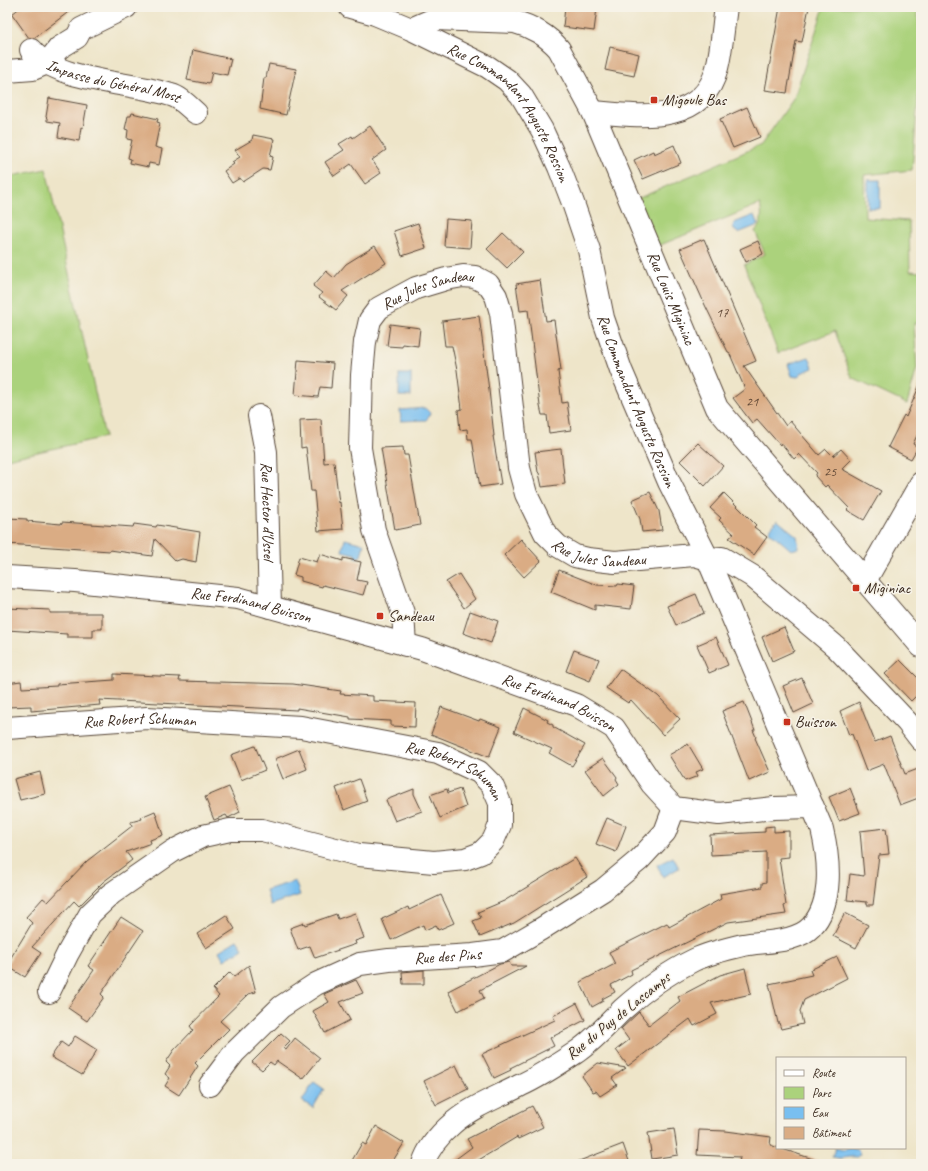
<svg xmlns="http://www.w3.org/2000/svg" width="928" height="1171" font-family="Caveat,sans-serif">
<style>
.green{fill:#abd27c;stroke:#737e4d}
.water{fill:#79bff0;stroke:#5a7487}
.building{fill:#daac84}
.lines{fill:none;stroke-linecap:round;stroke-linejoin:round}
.minor-casing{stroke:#564638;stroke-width:24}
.minor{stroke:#fff;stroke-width:22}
.poi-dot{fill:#c8321e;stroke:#f7f3e8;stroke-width:1.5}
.labels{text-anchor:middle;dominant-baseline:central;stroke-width:3;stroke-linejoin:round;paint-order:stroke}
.number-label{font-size:14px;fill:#634a38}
.street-label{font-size:16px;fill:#3b2a1e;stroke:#f7f3e8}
.poi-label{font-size:16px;fill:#3b2a1e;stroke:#f7f3e8;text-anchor:start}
</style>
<rect width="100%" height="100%" fill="#f7f3e8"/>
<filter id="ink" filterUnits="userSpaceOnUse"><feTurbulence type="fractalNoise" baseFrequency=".025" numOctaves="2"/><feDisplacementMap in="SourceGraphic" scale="8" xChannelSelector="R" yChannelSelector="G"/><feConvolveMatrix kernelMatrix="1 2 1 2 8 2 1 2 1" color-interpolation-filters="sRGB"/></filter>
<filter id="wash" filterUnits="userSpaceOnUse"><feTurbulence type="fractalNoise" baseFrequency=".012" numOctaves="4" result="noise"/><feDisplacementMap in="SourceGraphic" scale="16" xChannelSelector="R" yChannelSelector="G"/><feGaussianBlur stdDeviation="0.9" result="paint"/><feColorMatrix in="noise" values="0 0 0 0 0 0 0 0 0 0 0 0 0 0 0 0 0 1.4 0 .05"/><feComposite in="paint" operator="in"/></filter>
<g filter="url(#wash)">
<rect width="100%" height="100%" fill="#eee5c9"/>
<g class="green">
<path d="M824,7H917L921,40V64L912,170L864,175L865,218L909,221L910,271L921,272V322L914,323L917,368L907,404L852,378L835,331L778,353L744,265L765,254L755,231C763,223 762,214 760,204L658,246L637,199L761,145L794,98Z"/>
<path d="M46,169L105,437L7,459V177Z"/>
</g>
<g class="water">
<rect x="868" y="180" width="12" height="28"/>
<path d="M754,215L758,225L738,233L734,230L733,227L734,223Z"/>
<path d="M809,357L813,368L801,373L800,376L797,377L792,376L788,364Z"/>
<rect x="399" y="374" width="12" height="22"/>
<path d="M425,408L430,413L429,417L426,420L401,421L400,410Z"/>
<path d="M777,520L797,536L799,548L791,550L769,531Z"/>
<path d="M345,539L364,544L361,556L356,558L355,554L342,551Z"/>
<path d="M673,857L679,868L663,877L657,865Z"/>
<path d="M295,881L300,895L270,905L266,890Z"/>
<path d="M237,940L243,949L224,960L219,951Z"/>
<path d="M314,1082L324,1089L313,1108L302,1101Z"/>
<path d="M835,1148L844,1150L850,1148L858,1150L860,1154L857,1157C846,1156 843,1160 832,1157Z"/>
</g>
<g id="blocks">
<g class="building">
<path d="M21,7H75L34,38H29L12,14Z"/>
<path d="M565,7L597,8L594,31L563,27Z"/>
<path d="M780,7H809L802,42L796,41L787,93L765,90Z"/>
<path d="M610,47L639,54L634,76L605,70Z"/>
<path d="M193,50L231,59L227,75L212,72L209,84L187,80Z"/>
<path d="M269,64L296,69L286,115L260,109L264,78H266Z"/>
<path d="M49,98L87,105L83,128L81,127L79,141L58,137L60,123L47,121V118L46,117Z"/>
<path d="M747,107L760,137L733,148L720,119Z"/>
<path d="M132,113L158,119L157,122L160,123L155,147L162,149L159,165L149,163L148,167L130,163L131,159L128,158L132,140L127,139L128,130L125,129L128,116H131Z"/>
<path d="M370,126L386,150L372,160L381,173L365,184L351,164L334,176L325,162L344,150L339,144L352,136L353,138Z"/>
<path d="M253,135L274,139L270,156L273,157L270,170L263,169L243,182L240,178L232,183L224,171L234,164L232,162L240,157L235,150L252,140Z"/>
<path d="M674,145L681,163L643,179L634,160L653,151L654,154Z"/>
<path d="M446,219L472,221L470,248L444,246Z"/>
<path d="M418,223L426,248L402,256L394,231Z"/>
<path d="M503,233L523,252L507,268L487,249Z"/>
<path d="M704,239L756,361L744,366L786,426L790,421L819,455L826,449L833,456L841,449L851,460L842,469L881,491L864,520L847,510L849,508L827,485L825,487L815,476L817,473L799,454L794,459L781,443L780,445L757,419L752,423L733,398L745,389L729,352H728L705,305L680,249Z"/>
<path d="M758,241L763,254L746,262L740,249Z"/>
<path d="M375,246L386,263L342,291L348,296L336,310L319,297L322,293L313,286L326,271L334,278L346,264Z"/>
<path d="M540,280L546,321L554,320L561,370L558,371L562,403L567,402L571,430L549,433L547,415H542L540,406L528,310L520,311L516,284Z"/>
<path d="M479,316L489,390L494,436H493L501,484L480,487L472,439H468L467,429L460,430L458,410L462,409L457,370L452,346H445L442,321Z"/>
<path d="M390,324L420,328L418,346L403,344L402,347L387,346Z"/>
<path d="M298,360L333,363L331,388L320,387L318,397L295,395Z"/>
<path d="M921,382V427L913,444L918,447L911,459L888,447L904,415L906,417Z"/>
<path d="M321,419L324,463L334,462L339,503L340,502L343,529L318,531L314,491H311L306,447L301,448L300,420Z"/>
<path d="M698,443L723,466L705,486L680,461Z"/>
<path d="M403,447L404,455H408L420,525L395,530L381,448Z"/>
<path d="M561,449L565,484L542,487L539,473L538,472L535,452Z"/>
<path d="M650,492L659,511L662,530L642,532L640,519L632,500Z"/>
<path d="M724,493L756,525L754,527L767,537L754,555L729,538L734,534L719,520L721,518L710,508Z"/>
<path d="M7,518L27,519V521L61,524L62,522L133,527L134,524L156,527L157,525L200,532L196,562L182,559L176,561L155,539L152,556L110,550V551L7,544Z"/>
<path d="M521,539L541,561L524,577L504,555Z"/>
<path d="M320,554L343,561V558L361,562L357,580L367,582L363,595L323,585L322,587L301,581V577L294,575L299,557L317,562Z"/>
<path d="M559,570L597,585L617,586L618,584L634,586L631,609L595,605V610L551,592Z"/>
<path d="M459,574L475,599L464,608L446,582Z"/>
<path d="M696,594L704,613L676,625L667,606Z"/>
<path d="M7,608L50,610V613H102V629H93V637H67V634L7,630Z"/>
<path d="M470,611L498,621L491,643L463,633Z"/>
<path d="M784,627L794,651L772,661L762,637Z"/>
<path d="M716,637L728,665L709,673L697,645Z"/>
<path d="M574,650L599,659L590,681L566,671Z"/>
<path d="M900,660L921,681V691L911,701L885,674Z"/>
<path d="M620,669L658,696L680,719L663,735L631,700L628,703L606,688Z"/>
<path d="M114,674L180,677L179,681L293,684L341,691L340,694L373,696V701L416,703L415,727L391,726V721L350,719V717L297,708V710L99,700L100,705L66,708L31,711V706L7,707V683L21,681L22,688L57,686V684L114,680Z"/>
<path d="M802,678L813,704L794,713L783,686Z"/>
<path d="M744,702L755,730H753L756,737L755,738L770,772L749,781L722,711Z"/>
<path d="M859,702L875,742L890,736L905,774L918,769L921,778V797L900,805L884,764L866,771L852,734L849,735L840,711Z"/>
<path d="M441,707L479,721L480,719L501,727L489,757L431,734Z"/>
<path d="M524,708L548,720L547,722L553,725V727L585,745L572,766L549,753L552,749L514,732Z"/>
<path d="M688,744L703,769L696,772L698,776L685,781L669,755Z"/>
<path d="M255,746L265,770L241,780L231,755Z"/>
<path d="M299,749L307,769L283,779L275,759Z"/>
<path d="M603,758L617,777L616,779L619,784L604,796L585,770Z"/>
<path d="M40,772L45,794L20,800L14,779Z"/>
<path d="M359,779L367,801L344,810L336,788Z"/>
<path d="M229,787L240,812L228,818L226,815L214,820L205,797Z"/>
<path d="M850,788L860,813L839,821L829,797Z"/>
<path d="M414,789V794L422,811L395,821L386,800Z"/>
<path d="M447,789L448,793L460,789L466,807L440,818L430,795Z"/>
<path d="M155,811L163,835L150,840L151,843L126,852L132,860L103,882L79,906L74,901L32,947L41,953L25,977L7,966V964L32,923L26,917L43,898L48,902L87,861L132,826L131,822L142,819L141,817Z"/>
<path d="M607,818L626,826L616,852L596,844Z"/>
<path d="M774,826V832L789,831V857L779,858L786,905L784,906L786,914L728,922L631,970L632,974L611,985L615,992L602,999L603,1001L592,1007L580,982L615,964L609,952L667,923L669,927L721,899L720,894L762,887V883L766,882V852L711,855L710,835L765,832V827Z"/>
<path d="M886,828L889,854L879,855L873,905H867V902L847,900L850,874L864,876L860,831Z"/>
<path d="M575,858L587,877L514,923L480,937L473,921L481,918L478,912L504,901Z"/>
<path d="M441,895L454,923L438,930L436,925L425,930L423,925L391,940L382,919L408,907L409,910Z"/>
<path d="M355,913L364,938L355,941L356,944L315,958L310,946L298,950L290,928L304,923L305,925L336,914L338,919Z"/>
<path d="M845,913L868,925L856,948L833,936Z"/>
<path d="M226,915L235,929L206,948L197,934Z"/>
<path d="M121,917L143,931L101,994L104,997L87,1021L68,1008L94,970L88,966Z"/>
<path d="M837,957L847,978L804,1000L800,1011L803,1024L781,1029L779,1023H778L769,984L812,975L810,970Z"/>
<path d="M509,962L511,966H526L480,990L484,998L458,1011L448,991L500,964Z"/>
<path d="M249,965L256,992L248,994L220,1021L229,1029L195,1063L198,1066L179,1095L165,1086L170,1078L165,1074L170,1066L166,1062L174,1050L193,1030L190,1026L219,996L213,989L230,972L234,977Z"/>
<path d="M745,968L751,994L711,1003L717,1014L694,1026L690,1019L628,1066L616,1050L629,1040L621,1029L639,1012L649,1025L680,1001L678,997L720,975Z"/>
<path d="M424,970V984H403L402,972Z"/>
<path d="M356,980L363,993L340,1002L350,1020L325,1033L313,1011L329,1002L324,994Z"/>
<path d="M577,1003L585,1020L550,1038L554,1046L510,1068L511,1070L494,1078L482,1054L555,1020L553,1016Z"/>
<path d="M281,1033L290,1041L283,1048L286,1050L295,1038L320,1058L303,1079L277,1061L274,1065L270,1062L262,1070L252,1062Z"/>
<path d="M75,1036L97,1050L82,1075L51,1057L61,1042L68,1047Z"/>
<path d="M598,1063L626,1068L612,1078L617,1085L600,1096L596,1091L593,1092L582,1076Z"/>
<path d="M456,1065L468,1089L436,1105L424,1081Z"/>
<path d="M532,1106L543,1127L518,1139L517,1137L472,1164H449L472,1147L467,1139Z"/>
<path d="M376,1126L404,1143L391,1164H350L362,1143L366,1145Z"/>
<path d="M674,1129L678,1155L652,1159L648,1133Z"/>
<path d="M699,1130L726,1131L771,1137L770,1145L819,1161V1164H773L754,1162V1164H739L740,1157L697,1155Z"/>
<path d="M623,1144L630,1164H574V1163Z"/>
</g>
</g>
</g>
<g filter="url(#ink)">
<use href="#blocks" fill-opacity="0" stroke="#564638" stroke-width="1"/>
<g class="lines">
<defs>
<g id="minor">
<path id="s1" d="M350,7L375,14L411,29L488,67L507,80L521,95L542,130L559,167L573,203L589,250L603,318L621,370L669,482L708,559L722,558L752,576L836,647L907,722L921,740"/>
<path id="s2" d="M411,29L434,19L515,22C531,26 548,36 559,49L593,112L717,408L921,646"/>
<path id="s3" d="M31,50C57,82 133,82 171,95C180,97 189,107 196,113"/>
<path d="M7,71L33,69L47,63L59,48L77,37L81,29L126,7"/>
<path d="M593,112C639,116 703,126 717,68C722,48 723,27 726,7"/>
<path id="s4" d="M259,416L266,452L270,607"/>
<path id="s5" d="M7,577L75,581L238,598L422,649L576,705L614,728L652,784L674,808L719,814L774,808L813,807"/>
<path d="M865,581L921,483"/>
<path id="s6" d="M405,645L403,613L374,530L360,448L362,375L365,342L370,320L379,308L416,288L446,279L463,276L475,277L488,284L496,296L501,313L519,468L526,494L545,533L558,546L575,556L588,559L615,562L694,555L708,559L822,829C829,858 834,903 811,927C796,943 764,941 743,945C726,949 709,953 694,960C667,973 644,990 622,1010C608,1024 595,1039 578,1051C560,1063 541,1076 521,1085C498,1097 473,1106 453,1123C440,1134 428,1148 423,1164"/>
<path id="s7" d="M7,728L147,718L301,727L438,753L479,772L492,785L500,803V825L493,841L481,853L465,859L434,862L359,855L262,830H230L203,836L173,851L111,894L90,914L68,953L49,992"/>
<path id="s8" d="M210,1085L234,1053L281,1007L316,984L360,964L389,960L473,955L503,951L541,929L603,890L639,860L665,832L674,808"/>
</g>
</defs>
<use href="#minor" class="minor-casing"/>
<use href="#minor" class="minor"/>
</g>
</g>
<g class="poi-dot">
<rect x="650" y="96" width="8" height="8" rx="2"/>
<rect x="852" y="584" width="8" height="8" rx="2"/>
<rect x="376" y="612" width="8" height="8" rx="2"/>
<rect x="783" y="718" width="8" height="8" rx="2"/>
</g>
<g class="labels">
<g class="number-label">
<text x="722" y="312">17</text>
<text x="752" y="401">21</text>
<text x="830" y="471">25</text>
</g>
<g class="street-label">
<text stroke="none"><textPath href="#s3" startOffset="90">Impasse du Général Most</textPath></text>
<text stroke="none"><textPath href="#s1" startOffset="199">Rue Commandant Auguste Rossion</textPath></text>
<text stroke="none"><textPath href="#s6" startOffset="400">Rue Jules Sandeau</textPath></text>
<text stroke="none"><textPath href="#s2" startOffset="432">Rue Louis Miginiac</textPath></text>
<text stroke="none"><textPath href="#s1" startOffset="523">Rue Commandant Auguste Rossion</textPath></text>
<text stroke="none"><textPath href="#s4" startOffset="96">Rue Hector d'Ussel</textPath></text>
<text stroke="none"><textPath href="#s6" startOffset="784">Rue Jules Sandeau</textPath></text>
<text stroke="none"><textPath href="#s5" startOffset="246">Rue Ferdinand Buisson</textPath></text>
<text stroke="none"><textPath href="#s5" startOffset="570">Rue Ferdinand Buisson</textPath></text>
<text stroke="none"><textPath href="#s7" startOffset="133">Rue Robert Schuman</textPath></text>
<text stroke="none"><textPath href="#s7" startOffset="457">Rue Robert Schuman</textPath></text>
<text stroke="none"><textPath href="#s8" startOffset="284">Rue des Pins</textPath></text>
<text transform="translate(618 1016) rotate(-39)">Rue du Puy de Lascamps</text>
</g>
<g class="poi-label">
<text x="662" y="100">Migoule Bas</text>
<text x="864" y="588">Miginiac</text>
<text x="388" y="616">Sandeau</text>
<text x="795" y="722">Buisson</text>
</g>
</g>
<rect width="928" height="1171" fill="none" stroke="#f7f3e8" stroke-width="24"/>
<rect x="776" y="1057" width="130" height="92" fill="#f7f3e8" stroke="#aca397"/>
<rect x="784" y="1070" width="20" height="6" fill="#ffffff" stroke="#aca397"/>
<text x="812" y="1077" font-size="12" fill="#3b2a1e">Route</text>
<rect x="784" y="1087" width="20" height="12" fill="#abd27c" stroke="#aca397"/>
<text x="812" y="1097" font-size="12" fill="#3b2a1e">Parc</text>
<rect x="784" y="1107" width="20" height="12" fill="#79bff0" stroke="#aca397"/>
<text x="812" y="1117" font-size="12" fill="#3b2a1e">Eau</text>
<rect x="784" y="1127" width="20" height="12" fill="#daac84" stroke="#aca397"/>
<text x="812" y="1137" font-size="12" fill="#3b2a1e">Bâtiment</text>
</svg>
